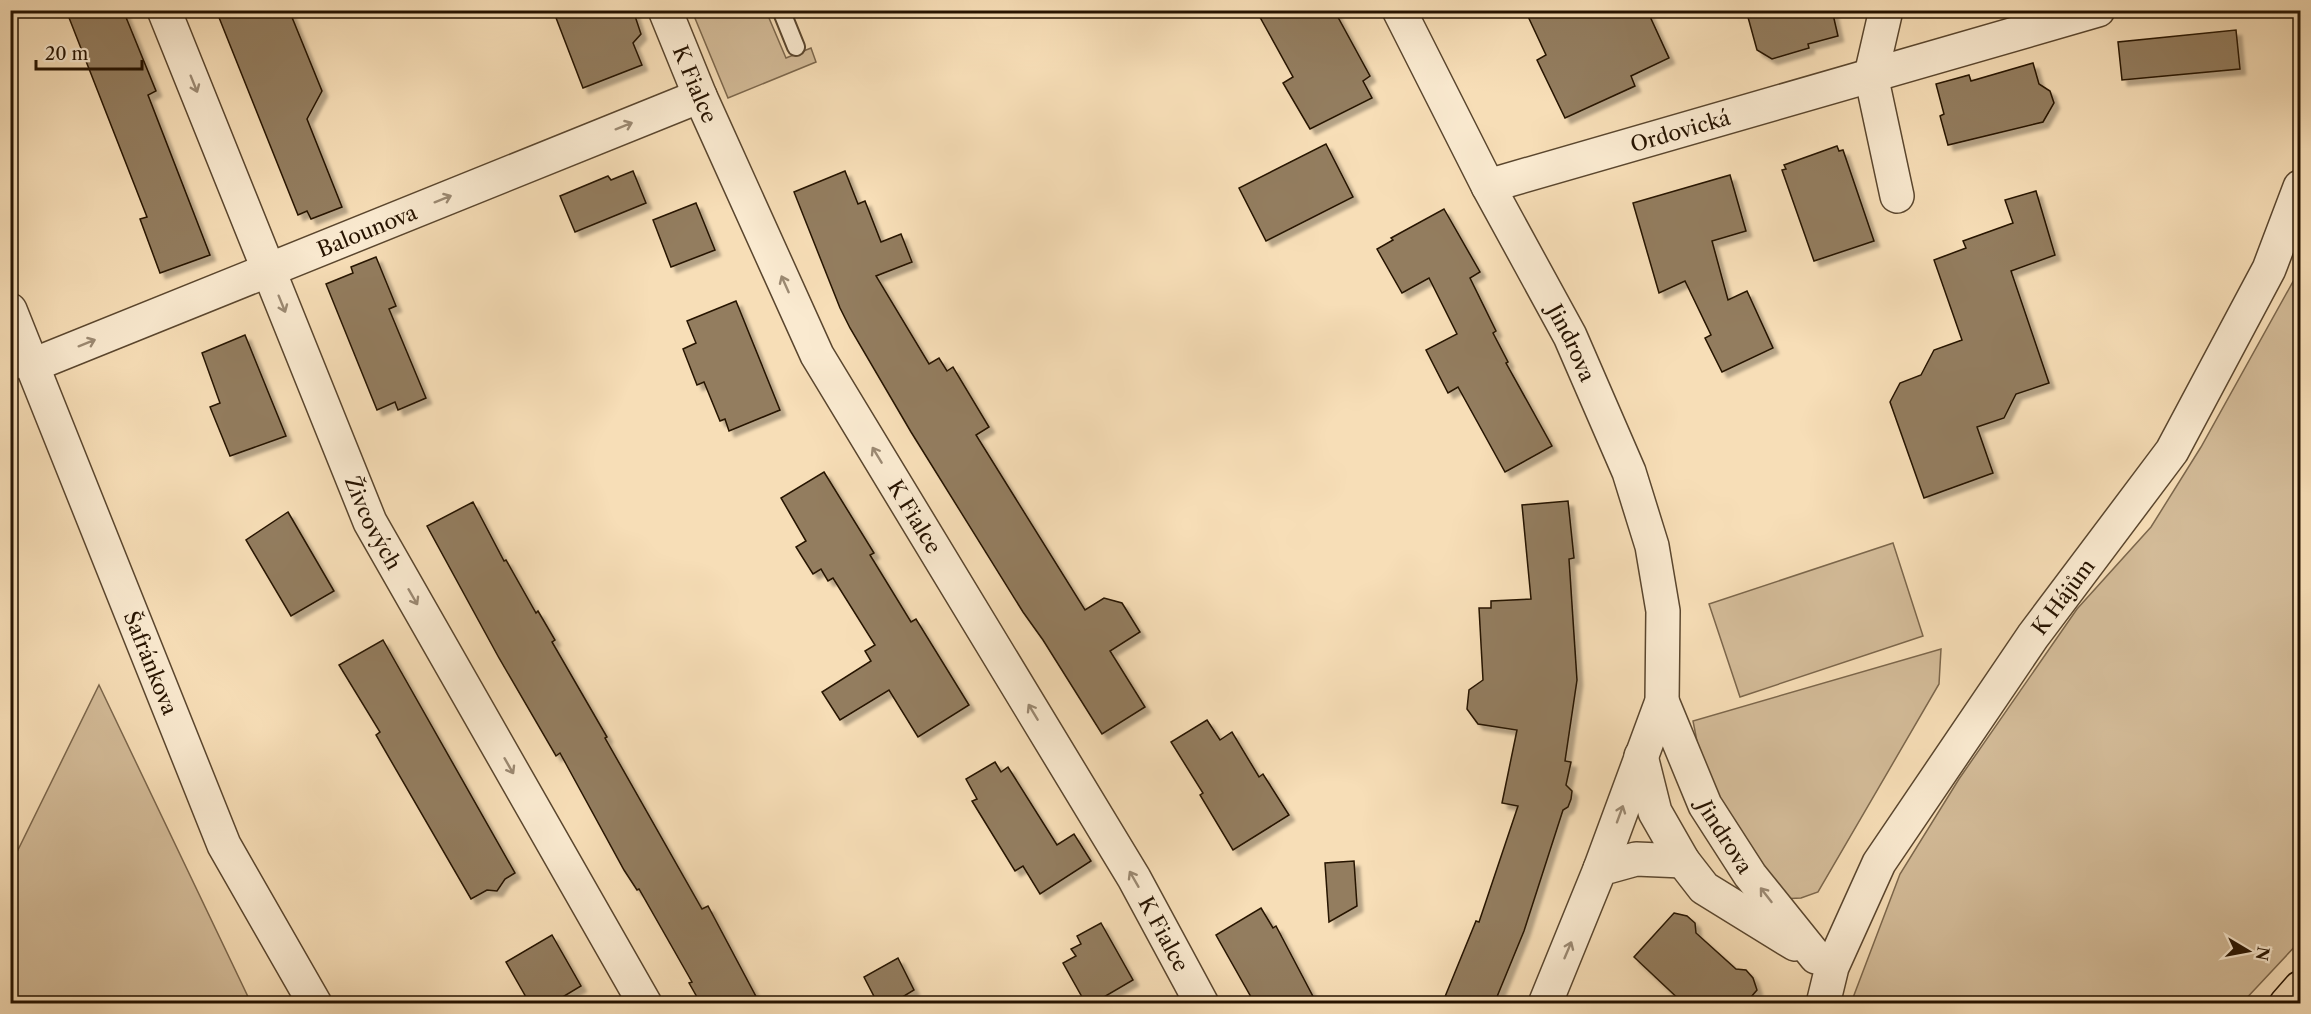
<svg xmlns="http://www.w3.org/2000/svg" width="2311" height="1014" font-family="'Libre Caslon Text',serif">
<style>
.green{fill:#d3bb98;stroke:#7c674c;stroke-width:1.5}
.building{fill:#937d5f;stroke:#261300;stroke-width:1.5;filter:url(#shadow)}
.lines{fill:none;stroke-linecap:round;stroke-linejoin:round}
.service-casing{stroke:#5a462e;stroke-width:20}
.minor-casing{stroke:#5a462e;stroke-width:36}
.primary-casing{stroke:#261300;stroke-width:36}
.service{stroke:#faead0;stroke-width:16}
.minor{stroke:#faead0;stroke-width:33}
.primary{stroke:#f7deb7;stroke-width:33}
.oneway{stroke:#9b8972}
.labels{text-anchor:middle;dominant-baseline:central;stroke-width:4.5;stroke-linejoin:round;paint-order:stroke}
.street-label{font-size:21px;fill:#261300;stroke:#faead0}
</style>
<defs>
<filter id="shadow"><feDropShadow dx="5.5" dy="5.5" stdDeviation="1.5" flood-color="#0004"/></filter>
</defs>
<rect width="100%" height="100%" fill="#f7deb7"/>
<filter id="stains"><feTurbulence type="fractalNoise" baseFrequency=".00333" numOctaves="4"/><feColorMatrix values="0 0 0 0 .2 0 0 0 0 .09 0 0 0 0 .02 0 0 0 .5 -.17"/></filter>
<radialGradient id="worn" r=".72"><stop offset=".6" stop-color="#630" stop-opacity="0"/><stop offset="1" stop-color="#630" stop-opacity=".3"/></radialGradient>
<g class="green">
<path d="M692,11H766L786,58L811,48L816,62L728,98Z"/>
<path d="M2300,269V941L2242,1003H1851L1900,874L1959,779L2077,609L2151,527L2201,447Z"/>
<path d="M1893,543L1923,636L1740,697L1709,604Z"/>
<path d="M1941,649L1939,684L1818,892L1801,898L1781,899L1706,787L1693,721Z"/>
<path d="M99,685L251,1003H11L10,897L16,854Z"/>
</g>
<g class="building">
<path d="M66,10H123L156,91L148,95L210,255L160,273L140,219L147,217Z"/>
<path d="M216,10H289L322,91L307,119L342,207L311,219L307,211L298,215Z"/>
<path d="M553,10H633L641,34L633,43L642,65L583,88Z"/>
<path d="M1256,10H1334L1370,76L1363,81L1372,98L1310,129L1283,83L1293,77Z"/>
<path d="M1525,10H1647L1669,58L1631,76L1635,86L1565,118L1537,60L1546,55Z"/>
<path d="M1746,10H1832L1838,36L1808,44L1809,48L1772,59L1757,50Z"/>
<path d="M2236,30L2240,69L2122,80L2118,42Z"/>
<path d="M2033,63L2039,84L2050,91L2054,103L2043,122L1948,145L1940,116L1944,114L1936,84L1969,75L1971,81Z"/>
<path d="M1326,144L1353,197L1266,241L1239,188Z"/>
<path d="M1837,146L1839,151L1843,150L1874,241L1814,261L1782,170L1786,169L1784,165Z"/>
<path d="M633,171L646,203L575,232L560,196L608,176L611,180Z"/>
<path d="M845,171L858,204L865,201L881,242L901,234L912,262L876,276L929,364L939,358L947,371L953,367L989,427L976,435L1085,610L1104,598L1122,603L1140,632L1110,651L1145,707L1102,734L1043,640L1023,612L911,432L850,328L840,308L794,192Z"/>
<path d="M1730,175L1746,231L1712,241L1728,300L1747,291L1773,348L1722,372L1705,338L1711,335L1685,281L1659,293L1633,203Z"/>
<path d="M2036,191L2055,255L2011,271L2049,383L2016,394L2004,418L1977,427L1993,473L1924,498L1890,402L1900,383L1921,375L1934,350L1962,340L1934,260L1966,248L1963,241L2013,223L2005,200Z"/>
<path d="M696,203L715,250L671,267L653,220Z"/>
<path d="M1444,209L1480,272L1470,278L1496,331L1493,333L1508,362L1506,363L1552,446L1505,472L1458,387L1448,393L1426,350L1457,334L1429,278L1402,293L1377,249L1393,240L1391,238Z"/>
<path d="M376,257L396,306L389,309L426,398L398,410L395,402L377,410L326,284L353,273L351,267Z"/>
<path d="M736,301L780,410L729,431L725,419L720,421L704,382L697,385L683,349L696,343L687,321Z"/>
<path d="M245,335L286,436L230,456L210,407L220,403L202,353Z"/>
<path d="M824,472L874,553L870,555L911,622L916,619L969,705L918,737L889,690L840,720L822,692L871,661L865,651L875,645L833,578L828,581L821,569L813,574L796,547L806,541L781,498Z"/>
<path d="M1568,501L1574,558L1569,559L1577,680L1565,761L1571,762L1566,785L1572,791L1571,799L1568,807L1563,810L1524,931L1494,1004H1442L1476,921L1479,922L1518,806L1502,803L1517,730L1478,724L1467,709L1469,690L1483,680L1479,608H1491V601L1531,599L1522,505Z"/>
<path d="M473,502L504,561L506,560L536,613L538,611L555,640L552,642L607,737L605,738L702,909L708,906L760,1004H701L689,983L692,982L639,889L637,890L624,870L560,753L556,756L499,658L427,526Z"/>
<path d="M288,512L334,591L291,616L246,540Z"/>
<path d="M383,640L515,873L505,879L497,891L487,890L471,899L376,735L380,732L339,665Z"/>
<path d="M1207,720L1220,740L1232,732L1259,777L1263,774L1289,815L1233,850L1200,795L1203,793L1171,742Z"/>
<path d="M995,762L1001,772L1008,767L1057,845L1074,834L1091,861L1040,894L1023,866L1015,871L972,801L977,799L966,779Z"/>
<path d="M1354,861L1357,906L1329,922L1325,863Z"/>
<path d="M1261,908L1273,928L1276,926L1317,1004H1255L1216,935Z"/>
<path d="M1674,913L1687,916L1695,923L1696,933L1736,969L1746,970L1753,978L1757,990L1745,1004H1684L1634,957Z"/>
<path d="M1101,923L1133,980L1092,1004H1086L1063,963L1076,956L1071,949L1081,944L1077,936Z"/>
<path d="M552,935L581,986L551,1004H530L506,962Z"/>
<path d="M898,958L914,990L891,1004H878L864,977Z"/>
</g>
<g class="lines">
<defs>
<g id="service">
<path d="M781,10L796,47"/>
<path d="M10,372L33,365"/>
</g>
<g id="minor">
<path id="s1" d="M164,10L370,522L645,1004"/>
<path id="s2" d="M665,10L700,96L817,355L1134,878L1202,1004"/>
<path id="s3" d="M1399,10L1488,186L1570,336L1629,472L1652,546L1663,611L1662,701L1600,869"/>
<path d="M1886,10L1871,75L1897,196"/>
<path id="s4" d="M1488,186L2098,10"/>
<path id="s5" d="M10,310L224,845L315,1004"/>
<path id="s6" d="M33,365L700,96"/>
<path id="s7" d="M1662,701L1705,805L1750,875L1816,957"/>
<path d="M1641,756L1655,812L1683,861L1704,888L1795,944"/>
<path d="M1545,1004L1600,869L1636,859L1683,861"/>
<path id="s8" d="M1823,1004L1832,967L1879,863L2033,636L2172,451L2269,269L2300,187"/>
</g>
<path id="primary" d="M2286,1004L2300,988"/>
</defs>
<use href="#service" class="service-casing"/>
<use href="#minor" class="minor-casing"/>
<use href="#primary" class="primary-casing"/>
<use href="#service" class="service"/>
<use href="#minor" class="minor"/>
<use href="#primary" class="primary"/>
</g>
<defs><path id="oneway-shaft" d="M-6 0H5M1.5-3L5.5 0L1.5 3" fill="none" stroke-width="1.6" stroke-linecap="round" stroke-linejoin="round" transform="scale(1.5)"/></defs>
<g class="oneway">
<use href="#oneway-shaft" transform="translate(194 84) rotate(68)"/>
<use href="#oneway-shaft" transform="translate(624 126) rotate(-22)"/>
<use href="#oneway-shaft" transform="translate(443 199) rotate(-22)"/>
<use href="#oneway-shaft" transform="translate(785 284) rotate(-114)"/>
<use href="#oneway-shaft" transform="translate(282 304) rotate(68)"/>
<use href="#oneway-shaft" transform="translate(87 343) rotate(-22)"/>
<use href="#oneway-shaft" transform="translate(877 455) rotate(-121)"/>
<use href="#oneway-shaft" transform="translate(413 597) rotate(60)"/>
<use href="#oneway-shaft" transform="translate(1033 712) rotate(-121)"/>
<use href="#oneway-shaft" transform="translate(509 766) rotate(60)"/>
<use href="#oneway-shaft" transform="translate(1620 814) rotate(-70)"/>
<use href="#oneway-shaft" transform="translate(1134 879) rotate(-120)"/>
<use href="#oneway-shaft" transform="translate(1766 895) rotate(-128)"/>
<use href="#oneway-shaft" transform="translate(1568 950) rotate(-67)"/>
</g>
<g class="labels">
<g class="street-label">
<text stroke="none"><textPath href="#s2" startOffset="80">K Fialce</textPath></text>
<text stroke="none"><textPath href="#s4" startOffset="200">Ordovická</textPath></text>
<text stroke="none"><textPath href="#s6" startOffset="360">Balounova</textPath></text>
<text stroke="none"><textPath href="#s3" startOffset="375">Jindrova</textPath></text>
<text stroke="none"><textPath href="#s2" startOffset="566">K Fialce</textPath></text>
<text stroke="none"><textPath href="#s1" startOffset="554">Živcových</textPath></text>
<text stroke="none"><textPath href="#s8" startOffset="476">K Hájům</textPath></text>
<text stroke="none"><textPath href="#s5" startOffset="380">Šafránkova</textPath></text>
<text stroke="none"><textPath href="#s7" startOffset="150">Jindrova</textPath></text>
<text stroke="none"><textPath href="#s2" startOffset="1052">K Fialce</textPath></text>
</g>
</g>
<rect width="2311" height="1014" fill="none" stroke="#f7deb7" stroke-width="36"/>
<rect x="12" y="12" width="2287" height="990" fill="none" stroke="#261300" stroke-width="3"/>
<rect x="18" y="18" width="2275" height="978" fill="none" stroke="#261300" stroke-width="1.5"/>
<g transform="translate(2248 951) rotate(100)" stroke="#faead0" stroke-width="4.5" paint-order="stroke">
<path d="M0-4.5L10 22L0 15L-10 22Z" fill="#261300"/>
<text y="-9" font-size="16" font-weight="bold" text-anchor="middle" fill="#261300">N</text>
</g>
<path d="M36 60v9h106v-9" fill="none" stroke="#261300" stroke-width="3"/>
<text x="45" y="60" font-size="18" fill="#261300" stroke="#faead0" stroke-width="4.5" paint-order="stroke">20 m</text>
<rect width="100%" height="100%" filter="url(#stains)"/>
<rect width="100%" height="100%" fill="url(#worn)"/>
</svg>
